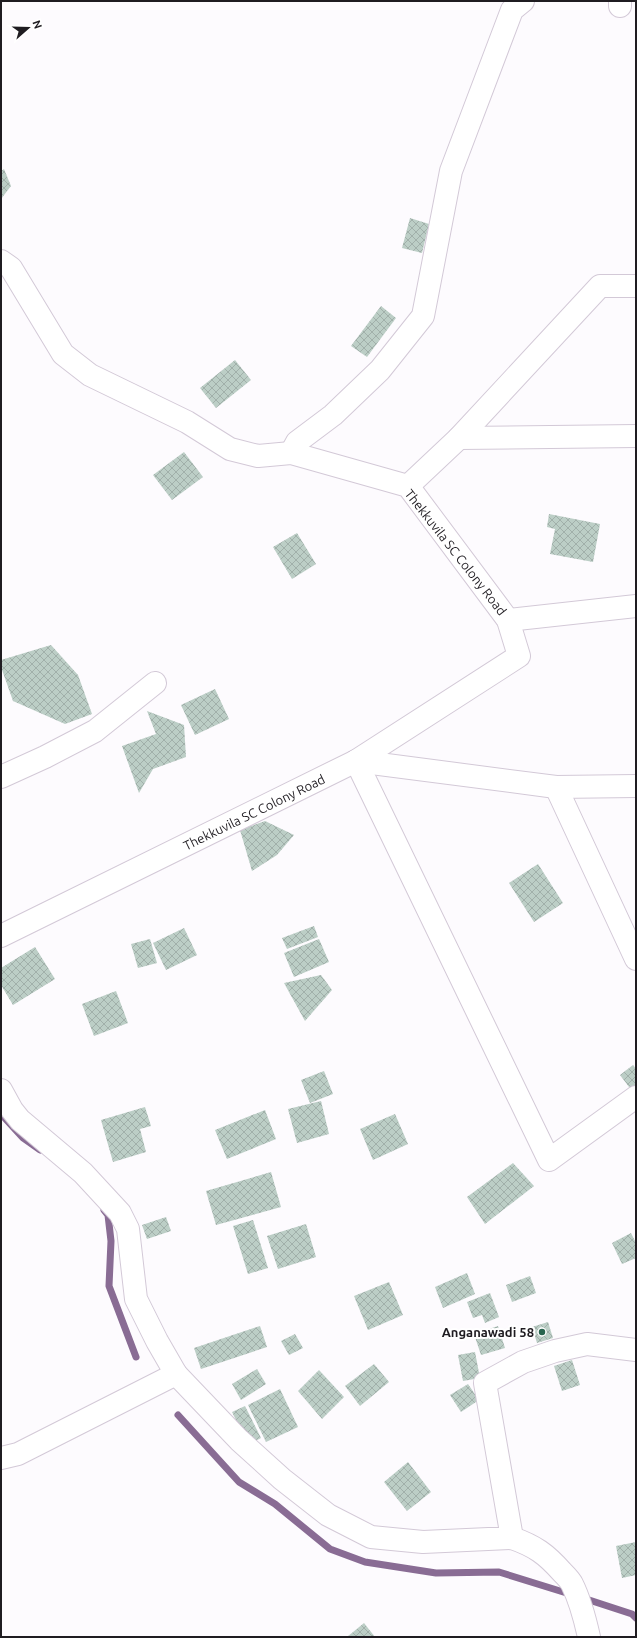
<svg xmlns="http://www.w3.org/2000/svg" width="637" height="1638" font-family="Ubuntu,sans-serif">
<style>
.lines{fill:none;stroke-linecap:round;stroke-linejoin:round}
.stream{stroke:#896c94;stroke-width:7}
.building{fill:url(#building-cross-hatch)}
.minor-casing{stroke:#d3c9d7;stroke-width:24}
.minor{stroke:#fff;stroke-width:22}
.poi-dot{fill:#28644e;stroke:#fff;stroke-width:1.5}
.labels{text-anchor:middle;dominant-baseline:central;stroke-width:4;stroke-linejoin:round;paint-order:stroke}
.street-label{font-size:13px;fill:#1f1c21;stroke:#fff}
.poi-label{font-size:13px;font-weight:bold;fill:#1f1c21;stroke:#fff;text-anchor:end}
</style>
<defs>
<pattern id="building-cross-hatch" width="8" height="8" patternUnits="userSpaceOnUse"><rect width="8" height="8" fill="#bccec6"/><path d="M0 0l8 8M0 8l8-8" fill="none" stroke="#a1b0aa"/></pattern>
</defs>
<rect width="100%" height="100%" fill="#fdfbfe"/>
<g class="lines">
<g class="stream">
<path d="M1,1114L23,1138L40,1150"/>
<path d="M104,1210L108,1215L111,1241L109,1286L136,1357"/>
<path d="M178,1415L239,1482L275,1504L330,1549L365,1562L436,1573L499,1572L573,1595"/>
<path d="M583,1598L632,1614L636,1618"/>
</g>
</g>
<g class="building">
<path d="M4,169L11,186L1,199V171Z"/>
<path d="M410,218L429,224L422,253L402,248Z"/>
<path d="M381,306L396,318L367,357L351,346Z"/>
<path d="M235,360L251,380L216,408L200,388Z"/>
<path d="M184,452L203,477L172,500L153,475Z"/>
<path d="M549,514L600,524L593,562L550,554L555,529L547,527Z"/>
<path d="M297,533L316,564L292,579L273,547Z"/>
<path d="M51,645L78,675L92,714L65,724L13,701L1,667V660Z"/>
<path d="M215,689L229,719L195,735L181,705Z"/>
<path d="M147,711L184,725L186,757L153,769L139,793L122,746L156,734Z"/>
<path d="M265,821L294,835L277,855L252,871L240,830Z"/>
<path d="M538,864L563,903L534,922L509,883Z"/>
<path d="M314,926L318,937L287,949L282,938Z"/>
<path d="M184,928L197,955L166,970L153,943Z"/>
<path d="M150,939L157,963L138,968L131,944Z"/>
<path d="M319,939L329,962L294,977L284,953Z"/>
<path d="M35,947L55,979L13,1005L1,985V968Z"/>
<path d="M321,975L332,990L305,1021L284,983Z"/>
<path d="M116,991L128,1023L94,1036L82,1004Z"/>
<path d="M633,1065L636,1069V1088L632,1091L620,1075Z"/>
<path d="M324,1071L333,1094L310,1103L301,1080Z"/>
<path d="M321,1101L329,1134L297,1143L288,1109Z"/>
<path d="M145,1107L151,1126L140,1129L146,1152L113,1162L101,1120Z"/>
<path d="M265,1110L276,1139L227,1159L215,1130Z"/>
<path d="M395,1114L408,1144L373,1160L360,1129Z"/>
<path d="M513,1163L534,1186L485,1224L467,1197Z"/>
<path d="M271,1172L281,1207L216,1225L206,1191Z"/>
<path d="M166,1217L171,1231L147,1239L142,1225Z"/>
<path d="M253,1220L268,1268L248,1274L233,1226Z"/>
<path d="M306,1224L316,1257L278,1269L267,1236Z"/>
<path d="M631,1233L636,1243V1258L622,1264L612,1243Z"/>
<path d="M467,1273L475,1294L443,1308L435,1287Z"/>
<path d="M530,1276L536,1293L512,1302L506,1285Z"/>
<path d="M389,1282L403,1315L368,1330L354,1296Z"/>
<path d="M490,1293L499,1317L485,1323L482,1315L473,1318L467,1302Z"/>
<path d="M548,1322L553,1338L537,1343L532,1327Z"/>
<path d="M260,1326L267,1347L201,1369L194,1348Z"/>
<path d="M498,1326L505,1348L481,1355L474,1334Z"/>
<path d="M295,1334L303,1348L289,1355L281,1341Z"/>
<path d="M475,1352L480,1378L463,1381L458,1355Z"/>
<path d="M572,1360L580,1385L562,1391L554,1366Z"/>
<path d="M374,1364L389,1382L360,1406L345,1386Z"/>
<path d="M257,1369L266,1384L241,1400L232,1384Z"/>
<path d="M319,1370L344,1397L322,1419L298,1391Z"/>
<path d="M468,1384L479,1400L461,1412L450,1395Z"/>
<path d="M280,1389L298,1427L266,1442L248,1405Z"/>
<path d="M245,1406L261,1438L248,1445L232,1412Z"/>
<path d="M408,1462L431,1492L407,1511L384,1482Z"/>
<path d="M636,1542V1575L622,1578L616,1546Z"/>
<path d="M364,1623L375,1637H347Z"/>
</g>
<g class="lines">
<defs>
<g id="minor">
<path d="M620,6V1"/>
<path d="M1,261L11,268L63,354L90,375L187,422L230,449L258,456L291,453L408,486L508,620L519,656L356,761L1,936"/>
<path d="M459,438L636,436"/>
<path d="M291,453L297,442L333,415L380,370L423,316L451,171L512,10L523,1"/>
<path d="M408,486L459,438L600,286H636"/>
<path d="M508,620L636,606"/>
<path d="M356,761L549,1160L636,1097"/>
<path d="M356,761L556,787L636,786"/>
<path d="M1,777L45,757L95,731L155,683"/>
<path d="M556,787L636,959"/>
<path d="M1,1090L12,1110L20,1120L83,1173L120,1213L128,1229L136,1299L157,1341L176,1374L239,1440L282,1479L328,1515L371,1537L423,1542L512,1538L485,1383L523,1362L555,1351L587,1344L636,1350"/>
<path d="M1,1458L18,1454L176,1374"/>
<path d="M512,1538C535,1546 546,1554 562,1572C566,1576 570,1580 572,1584C580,1600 585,1619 589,1637"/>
</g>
</defs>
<use href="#minor" class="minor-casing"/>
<use href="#minor" class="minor"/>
</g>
<circle class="poi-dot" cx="542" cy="1332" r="4"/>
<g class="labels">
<g class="street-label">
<text transform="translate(456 552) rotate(52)">Thekkuvila SC Colony Road</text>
<text transform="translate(254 812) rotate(-26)">Thekkuvila SC Colony Road</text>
</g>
<g class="poi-label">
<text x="534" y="1332">Anganawadi 58</text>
</g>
</g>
<rect width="637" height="1638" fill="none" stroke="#1f1c21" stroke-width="4"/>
<g transform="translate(28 28) rotate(70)" stroke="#ffffff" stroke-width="3" paint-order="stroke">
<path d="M0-3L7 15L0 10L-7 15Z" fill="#1f1c21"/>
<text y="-6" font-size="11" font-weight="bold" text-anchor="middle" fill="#1f1c21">N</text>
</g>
</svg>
